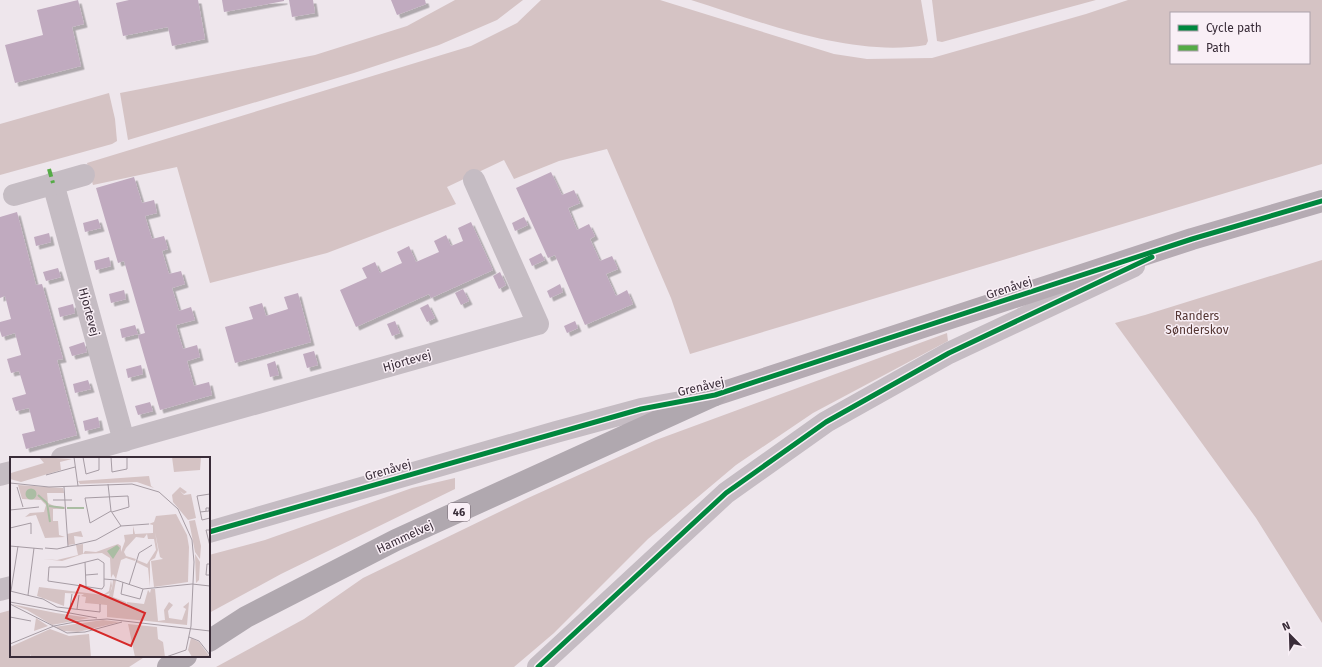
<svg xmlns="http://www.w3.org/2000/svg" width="1322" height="667" font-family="'Fira Sans',sans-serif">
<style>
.green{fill:#d5c3c4;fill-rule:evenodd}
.building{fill:#c0aabf;filter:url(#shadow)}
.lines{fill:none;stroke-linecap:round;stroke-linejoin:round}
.minor{stroke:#c5bcc3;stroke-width:22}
.tertiary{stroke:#c5bcc3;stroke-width:22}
.primary{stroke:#b5abb3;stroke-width:22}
.trunk{stroke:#b0a8af;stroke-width:22}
.quiet{stroke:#55ab46;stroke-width:4;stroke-dasharray:8 4;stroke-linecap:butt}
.cycleway-casing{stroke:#f9eff6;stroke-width:8}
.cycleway{stroke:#00873e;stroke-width:5}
.labels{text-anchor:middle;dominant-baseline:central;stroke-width:3;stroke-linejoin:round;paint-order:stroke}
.shield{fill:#f9eff6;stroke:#736671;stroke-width:1}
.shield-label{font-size:11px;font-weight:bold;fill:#392c38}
.street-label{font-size:12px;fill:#392c38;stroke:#f9eff6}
.park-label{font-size:12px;fill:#543633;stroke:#f9eff6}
.inset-river{fill:none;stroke:#aabda3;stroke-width:2}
.inset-road{fill:none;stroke:#a69ca4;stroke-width:1}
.view{fill:#d62828;fill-opacity:0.15;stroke:#d62828;stroke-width:2}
.inset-edge{fill:none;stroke:#392c38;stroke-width:2}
</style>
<defs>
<filter id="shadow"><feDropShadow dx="3.5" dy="3.5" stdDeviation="0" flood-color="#0004"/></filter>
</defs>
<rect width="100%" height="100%" fill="#eee6ec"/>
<g class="green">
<path d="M455,0H523L497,20L439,45L354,73L128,140L120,93L315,55L407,26Z"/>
<path d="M541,0H660L834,54L867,59L932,58L1086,14L1128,0H1322V164L690,354L671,298L607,149L559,161L514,179L504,160L447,187L456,204L327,253L210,283L177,167L93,185L87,163L471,46L517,23ZM1171,13H1309V63H1171Z"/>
<path d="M691,0H921L928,41L926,45C853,58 761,22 691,0Z"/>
<path d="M932,0H1096L942,42L937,41Z"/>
<path d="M109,93L115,119L117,141L112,144L0,175V124Z"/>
<path d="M1322,260V623L1256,518L1115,323L1145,315Z"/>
<path d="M947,333L948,341L813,413L736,465L648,539L554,633L514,667H216L304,619L363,578L528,498L656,440Z"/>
<path d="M455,478V489L281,574L209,613V555L265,540L412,488Z"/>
<path d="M11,610V656H146L129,667H0V613Z"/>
</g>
<g class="building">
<path d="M78,0L84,24L72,27L81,66L15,83L5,45L43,35L37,10Z"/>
<path d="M129,0H198L205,39L172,46L168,27L123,36L116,3Z"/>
<path d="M222,0H284V1L224,12Z"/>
<path d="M289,0H313L315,13L292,17Z"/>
<path d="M391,0H425L426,4L397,15Z"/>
<path d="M551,172L562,195L574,190L580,203L568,208L577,230L589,224L595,236L590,239L600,261L612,256L618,269L606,274L616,296L627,290L633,304L585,325L555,255L548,258L516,188Z"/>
<path d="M134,177L142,203L154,200L157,213L145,216L152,239L164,236L168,249L162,251L169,274L181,271L185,284L172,288L179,311L191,307L195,320L176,325L183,349L197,345L200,357L187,361L194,386L209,382L212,395L160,410L138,335L145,333L124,261L118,263L96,188Z"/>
<path d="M17,212L36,285L42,284L63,359L57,360L77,435L26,449L22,434L35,431L29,408L16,411L12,398L26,394L19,371L11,373L7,359L21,355L15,333L2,337L0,331V322L11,319L5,296L0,298V217Z"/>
<path d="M524,217L528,225L515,231L512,223Z"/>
<path d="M98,219L101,228L85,232L83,223Z"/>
<path d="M471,222L493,270L431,298L429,294L356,327L340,290L367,278L362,268L375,262L380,273L402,263L397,252L409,246L416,262L439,252L434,241L446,235L451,246L463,241L458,228Z"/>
<path d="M49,233L51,242L36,246L34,237Z"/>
<path d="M541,253L545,260L532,266L529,259Z"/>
<path d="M109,257L111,266L96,270L94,261Z"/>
<path d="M58,268L61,277L46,281L43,272Z"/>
<path d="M500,272L506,285L499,289L493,276Z"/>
<path d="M560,284L563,292L550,298L547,291Z"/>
<path d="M463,289L469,301L461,305L455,293Z"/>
<path d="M124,290L126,299L111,303L109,294Z"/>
<path d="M298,293L311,342L235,363L225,327L253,319L249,307L262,303L266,316L288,309L284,297Z"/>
<path d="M73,304L75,313L60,317L58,308Z"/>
<path d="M428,304L435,318L427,322L420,308Z"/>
<path d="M395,321L400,333L392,336L387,324Z"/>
<path d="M575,321L578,328L567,333L564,326Z"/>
<path d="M135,325L138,334L122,338L120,329Z"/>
<path d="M84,342L87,352L72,356L69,347Z"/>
<path d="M314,351L318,365L307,368L303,354Z"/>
<path d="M275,361L279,375L270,377L267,364Z"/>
<path d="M141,365L143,374L128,378L126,369Z"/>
<path d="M88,380L91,389L75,393L73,384Z"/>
<path d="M150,402L153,411L138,415L135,406Z"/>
<path d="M98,417L100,427L85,431L83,421Z"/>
</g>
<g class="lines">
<g class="minor">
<path d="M53,183L124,441"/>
<path d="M14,195L84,175"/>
<path d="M62,458L538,324L474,180"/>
<path d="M0,475L11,472"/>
</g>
<g class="tertiary">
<path d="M209,532L556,432L641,409L698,399"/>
<path d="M0,590L11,587"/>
<path d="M538,667L726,493L826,422L949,353L1134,266"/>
</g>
<path class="primary" d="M715,395L1192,239L1322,201"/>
<g class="trunk">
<path d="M209,641L246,617L396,540L715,395"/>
<path d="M168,667L186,656"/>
</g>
<path class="quiet" d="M49,169L53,183"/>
<defs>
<g id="cycleway">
<path d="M209,532L641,409L715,395L1192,239L1322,201"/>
<path d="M538,667L726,493L826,422L949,353L1152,257"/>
</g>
</defs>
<use href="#cycleway" class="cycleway-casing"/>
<use href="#cycleway" class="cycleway"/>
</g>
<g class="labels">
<rect class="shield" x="448" y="503" width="22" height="18" rx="3"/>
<g class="shield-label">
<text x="459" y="512">46</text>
</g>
<g class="street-label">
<text transform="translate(1009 288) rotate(-18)">Grenåvej</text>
<text transform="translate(89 312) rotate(75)">Hjortevej</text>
<text transform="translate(407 361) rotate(-16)">Hjortevej</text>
<text transform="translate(701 387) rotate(-13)">Grenåvej</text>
<text transform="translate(388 470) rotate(-16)">Grenåvej</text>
<text transform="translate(405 537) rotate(-25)">Hammelvej</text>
</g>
<g class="park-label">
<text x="1197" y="316">Randers<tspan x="1197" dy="14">Sønderskov</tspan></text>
</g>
</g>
<g transform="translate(10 457)">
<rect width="200" height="200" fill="#eee6ec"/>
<path d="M29,0L62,2L50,5L51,13L11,25L0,22L1,16L34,6ZM162,0H191L190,13L164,15ZM139,19L141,29L144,31L127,25L70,27L68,24ZM8,28L53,31L54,36H37L38,46L44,49L55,50V52H43V64H48L49,78L55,80L35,81L26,58L15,60L20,56L34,55L36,48L31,43L12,42ZM170,30L177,35L174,37L170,34L174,38L181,37L186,61L178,63L163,45L162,38ZM166,57L177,78L179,90L178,125L144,130L141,104L153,102L150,100L145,75L148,93L145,101L140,104V130L138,111L126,105L127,103L137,107L146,93L144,82H138L137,77L134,81L126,80L116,91L114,95L116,99L126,102L125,104L116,101L111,103L106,122L103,117L101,121L100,101L92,96L73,97L52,104L33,102L47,103L68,98L66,88L73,87V97L75,94L86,95L108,87L111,89V95L115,84L114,78L123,77V69L125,77L143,76V68L139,67L144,65L146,59ZM185,63L191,89L190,102L185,95L179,64ZM71,74L73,80L64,79L65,87L58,88L57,77ZM185,97L190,105L189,123L186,126ZM101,123L102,129L100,136L91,140L99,138L102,131L103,123H106L103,140L116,145V147L117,145L134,147L138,133L140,136L141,132H145L148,164L155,163L154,153L159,145L163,148L158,154L159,161L172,163L176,152L173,150L179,145L177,168L97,160V148L75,146L76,140L71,139L74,137L55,136L54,149L27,139L29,130L93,138L99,134ZM1,147L46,156L80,161L42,168L17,153ZM26,161L38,169L24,174ZM93,163L110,165L68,175L54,174L44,170ZM118,167L147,170L148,182L153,185L155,200H125ZM40,172L59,179L79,177L81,200H21V197L20,200H0V190ZM181,181L189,185L200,200H182L178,193Z" fill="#d5c3c4"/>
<path d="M15.5 37a5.5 5.5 0 1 1 11 0a5.5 5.5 0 1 1-11 0ZM107,88L110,91L103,102L97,94Z" fill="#aabda3"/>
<path class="inset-river" d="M28,38L37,46M37,46L40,65M39,49L54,51M57,51H74"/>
<path class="inset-road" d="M64,0L68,29M73,0L76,17L89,13V0M101,0L102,15L117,12V0M36,18L65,10M0,26L39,30L122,27L149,35L168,52L182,83L184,105L181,169L176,193L156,200M98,27L101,54L111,69M7,30L13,50M54,30L58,89M200,37L187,39L192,63L200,61M43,43H62M0,53L29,50M101,54L80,66L75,41L118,39L119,50L102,55M190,55L199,54V51H196V54M0,71L21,66V77M200,73H196L200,89M0,89L33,92M35,91L47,92L86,83L111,69L139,67M88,102L94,106V129L92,132L38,124L39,110H56ZM75,105L76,129M200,107H197L196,118H200M76,118L88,117M94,122L106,123L133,132L182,127L200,129M113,125L111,137L130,142L133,132M119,128L129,96L142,88M0,134L33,142L47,150L90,155V147M1,134L8,89M18,138L24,91M0,145L87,161M0,147L57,176L75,175L112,165M60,151L62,137M67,152L69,138M0,160L21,164M97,162L200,174M179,180L189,184L200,198M0,187L44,169L70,164L97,162"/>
<path class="view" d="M70,128L135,156L121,189L56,161Z"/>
<rect width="200" height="200" class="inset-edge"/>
</g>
<rect x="1170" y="12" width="140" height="52" fill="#f9eff6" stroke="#aca1aa"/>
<rect x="1178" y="25" width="20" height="6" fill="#00873e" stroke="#aca1aa"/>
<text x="1206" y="32" font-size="12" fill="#392c38">Cycle path</text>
<rect x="1178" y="45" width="20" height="6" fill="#55ab46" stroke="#aca1aa"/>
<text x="1206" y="52" font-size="12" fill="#392c38">Path</text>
<g transform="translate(1290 635) rotate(337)" stroke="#f9eff6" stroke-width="3" paint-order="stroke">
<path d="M0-3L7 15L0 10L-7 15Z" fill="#392c38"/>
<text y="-6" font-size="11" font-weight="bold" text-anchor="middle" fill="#392c38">N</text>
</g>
</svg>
